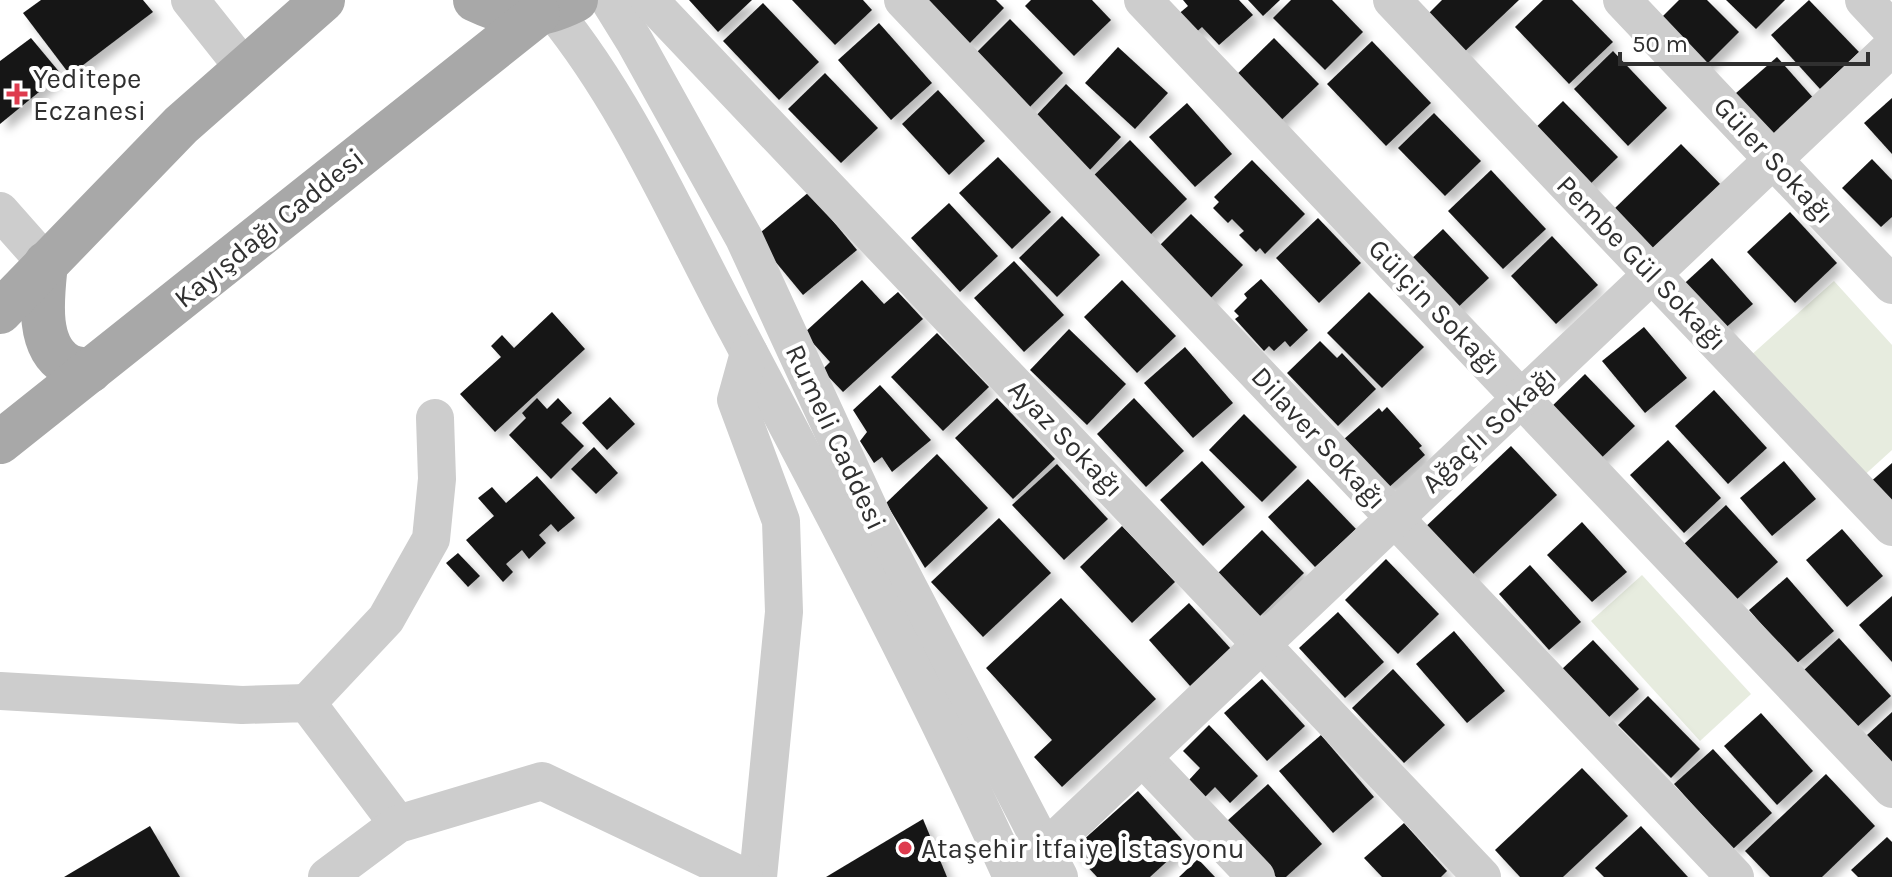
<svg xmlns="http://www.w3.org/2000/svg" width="1892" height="877" font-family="Karla,sans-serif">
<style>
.green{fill:#e7ecdf}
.building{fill:#171717;filter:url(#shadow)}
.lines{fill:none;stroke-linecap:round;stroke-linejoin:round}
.minor{stroke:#cdcdcd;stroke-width:38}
.major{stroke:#a8a8a8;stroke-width:44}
.poi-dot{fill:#de3b4e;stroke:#fff;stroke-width:3}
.labels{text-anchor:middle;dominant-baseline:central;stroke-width:8;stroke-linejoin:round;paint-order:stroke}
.poi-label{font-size:28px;fill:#303030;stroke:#fff;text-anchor:start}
.street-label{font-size:28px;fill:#303030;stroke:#fff}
</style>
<defs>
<filter id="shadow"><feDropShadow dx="7" dy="7" stdDeviation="4" flood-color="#0004"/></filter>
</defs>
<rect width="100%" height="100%" fill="#fff"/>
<g class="green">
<path d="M1834,281L1892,345V450L1859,480L1749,357Z"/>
<path d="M1642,575L1751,694L1700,741L1591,621Z"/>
</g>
<g class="building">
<path d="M41,0H143L153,12L70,75L23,13Z"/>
<path d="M689,0H752L718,32Z"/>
<path d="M792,0H863L872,10L835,45Z"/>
<path d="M922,0H996L1004,8L968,45Z"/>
<path d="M1031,0H1092L1111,20L1074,56L1025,6Z"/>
<path d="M1183,0H1239L1253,15L1219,45L1202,27L1193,35L1176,16L1188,6Z"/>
<path d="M1248,0H1280L1263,16Z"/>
<path d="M1291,0H1332L1363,32L1325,70L1273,18Z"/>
<path d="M1442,0H1519L1462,54L1426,16Z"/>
<path d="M1543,0H1572L1613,42L1569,84L1515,27Z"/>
<path d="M1679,0H1707L1739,32L1700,71L1654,25Z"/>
<path d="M1726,0H1785L1756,29Z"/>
<path d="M1809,0L1859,52L1820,89L1771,35Z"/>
<path d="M763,3L819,62L779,100L723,41Z"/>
<path d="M1010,19L1063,73L1026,111L972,57Z"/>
<path d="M879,23L932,83L891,120L838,60Z"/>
<path d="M31,38L61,74L0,124V61Z"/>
<path d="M1274,38L1319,84L1273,128L1228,83Z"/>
<path d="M1372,41L1431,103L1386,146L1327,84Z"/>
<path d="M1118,47L1168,93L1135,129L1085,83Z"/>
<path d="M1613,51L1667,108L1628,146L1574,89Z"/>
<path d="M1777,57L1816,101L1767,145L1727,101Z"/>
<path d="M825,73L878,128L841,163L788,109Z"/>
<path d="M1066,84L1121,137L1087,173L1032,120Z"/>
<path d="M938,90L985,141L949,175L902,124Z"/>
<path d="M1892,98V154L1864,123Z"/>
<path d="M1563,101L1618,157L1579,195L1524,139Z"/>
<path d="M1187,103L1232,154L1195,187L1149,137Z"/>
<path d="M1434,113L1481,161L1445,196L1398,148Z"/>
<path d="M1130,140L1187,199L1144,241L1087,182Z"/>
<path d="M1681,144L1725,189L1658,256L1613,210Z"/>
<path d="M998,157L1051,212L1012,249L959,193Z"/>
<path d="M1872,159L1892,180V217L1881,227L1842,188Z"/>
<path d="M1252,160L1305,214L1265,254L1260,248L1256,252L1239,235L1244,231L1232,219L1228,223L1213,208L1219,202L1214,197Z"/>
<path d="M1491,170L1546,229L1503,269L1448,211Z"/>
<path d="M809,192L857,250L803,295L755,237Z"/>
<path d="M949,203L998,256L960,292L911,238Z"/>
<path d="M1790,212L1837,263L1795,303L1747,252Z"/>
<path d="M1191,214L1243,265L1206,303L1154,251Z"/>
<path d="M1062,216L1100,255L1057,297L1019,258Z"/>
<path d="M1318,218L1361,263L1319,303L1276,258Z"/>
<path d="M1443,229L1489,278L1453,312L1407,263Z"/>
<path d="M1552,236L1598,285L1556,324L1511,276Z"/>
<path d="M1712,258L1753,304L1715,337L1675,292Z"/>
<path d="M1014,261L1064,315L1024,352L974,298Z"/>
<path d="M1261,279L1308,330L1290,347L1285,341L1274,351L1269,346L1264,351L1235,319L1239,316L1234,311L1247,298L1244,294Z"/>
<path d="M862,280L884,304L898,292L923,319L843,392L822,370L830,362L804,333Z"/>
<path d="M1122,280L1176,336L1137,373L1084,317Z"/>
<path d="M1369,292L1424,347L1382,388L1327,333Z"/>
<path d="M552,312L585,349L495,432L460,394L501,357L491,346L502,335L514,348Z"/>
<path d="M1644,327L1687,378L1645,413L1602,361Z"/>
<path d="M1069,329L1126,384L1087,425L1030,370Z"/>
<path d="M937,333L989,387L943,431L891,377Z"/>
<path d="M1320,341L1337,358L1342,353L1376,389L1338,426L1287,373Z"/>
<path d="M1185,347L1233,403L1193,438L1144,383Z"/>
<path d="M1585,374L1635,426L1596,463L1547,411Z"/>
<path d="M880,385L931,440L892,472L882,457L874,463L860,441L867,432L853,410Z"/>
<path d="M1714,390L1767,448L1728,484L1675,426Z"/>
<path d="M610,397L635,424L607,450L582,423Z"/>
<path d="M537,398L547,409L558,398L572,413L561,423L584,446L551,479L509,435L526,418L522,413Z"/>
<path d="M997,398L1055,459L1013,499L955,438Z"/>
<path d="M1134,398L1184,451L1146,487L1097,434Z"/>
<path d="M1387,407L1422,446L1419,448L1425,455L1387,489L1343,440L1379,408L1382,412Z"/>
<path d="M1244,414L1297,467L1262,502L1209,450Z"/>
<path d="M1668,440L1721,498L1684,533L1630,475Z"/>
<path d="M1511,446L1557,495L1467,580L1421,531Z"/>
<path d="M594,447L618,473L596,494L571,469Z"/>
<path d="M937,454L988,508L925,568L886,503Z"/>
<path d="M1202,461L1245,507L1203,546L1160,500Z"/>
<path d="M1784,461L1816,499L1772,536L1740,498Z"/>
<path d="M1892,463V509L1868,484Z"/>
<path d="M1057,464L1108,519L1064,560L1012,505Z"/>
<path d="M537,476L575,518L558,532L551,524L539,535L546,543L529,559L522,550L506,564L513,572L503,582L466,540L494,516L478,498L492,487L506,503Z"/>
<path d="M1308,479L1356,529L1315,567L1268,517Z"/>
<path d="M1726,505L1778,562L1735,601L1684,544Z"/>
<path d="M999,518L1051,573L983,637L931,582Z"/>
<path d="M1582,522L1627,572L1592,602L1547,555Z"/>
<path d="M1122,526L1175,582L1132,623L1080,567Z"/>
<path d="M1842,529L1883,576L1847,607L1806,560Z"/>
<path d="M1262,530L1304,573L1259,617L1217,574Z"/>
<path d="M458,553L480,576L468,587L446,563Z"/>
<path d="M1386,559L1439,614L1398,654L1345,600Z"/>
<path d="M1530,565L1581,622L1549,650L1499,594Z"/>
<path d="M1787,577L1834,631L1796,664L1749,610Z"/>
<path d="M1892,596V662L1859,625Z"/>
<path d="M1061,598L1156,699L1062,787L1034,757L1052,740L986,668Z"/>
<path d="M1189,603L1232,650L1191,687L1149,640Z"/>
<path d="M1338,612L1384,662L1345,698L1299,648Z"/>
<path d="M1454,631L1505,691L1467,723L1416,664Z"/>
<path d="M1839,638L1891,696L1856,728L1804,670Z"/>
<path d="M1593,640L1639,689L1607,719L1561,670Z"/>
<path d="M1393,669L1445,725L1404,763L1352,708Z"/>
<path d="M1262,679L1305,726L1267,761L1224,713Z"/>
<path d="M1648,696L1700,749L1671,778L1618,725Z"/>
<path d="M1892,712V763L1867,735Z"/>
<path d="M1761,713L1813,771L1777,805L1724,746Z"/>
<path d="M1209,725L1258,776L1230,803L1215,787L1205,797L1189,780L1200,768L1183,751Z"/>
<path d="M1321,735L1374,797L1333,833L1279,771Z"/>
<path d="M1713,749L1772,813L1733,849L1674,784Z"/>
<path d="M1582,768L1628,816L1563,877H1520L1495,850Z"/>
<path d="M1826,774L1875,826L1822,877H1770L1745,851Z"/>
<path d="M1268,784L1322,844L1286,877H1276L1227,821Z"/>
<path d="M1138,791L1186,844L1150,877H1097L1072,850Z"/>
<path d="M923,819L947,877H826Z"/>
<path d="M1404,823L1447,871L1441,877H1382L1364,858Z"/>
<path d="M150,826L180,877H64Z"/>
<path d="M1641,826L1688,877H1604L1595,868Z"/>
<path d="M1887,837L1892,842V877H1858L1851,870Z"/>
<path d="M1198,859L1215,877H1179Z"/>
</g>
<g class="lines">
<g class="minor">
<path d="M190,0L244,68"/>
<path d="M609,0L635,42L744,238L879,531L1059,877"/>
<path d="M649,0L1482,877"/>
<path d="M903,0L1735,877"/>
<path d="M1143,0L1892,789"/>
<path d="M1392,0L1892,527"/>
<path d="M1622,0L1892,285"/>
<path d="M1864,0L1892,30"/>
<path d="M553,11C627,102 674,211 729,315C827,500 926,686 1012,877"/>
<path d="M0,211L46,263"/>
<path d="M749,353L736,400L781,521L784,612L758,877"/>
<path d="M0,691L242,705L307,703L398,824"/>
<path d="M307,703L386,619L431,539L437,479L435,418"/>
<path d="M1143,758L1256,877"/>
<path d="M327,877L398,824L542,781L744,877"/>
<path d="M1016,877L1892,47"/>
</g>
<g class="major">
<path d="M475,0C515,19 536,20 576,0"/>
<path d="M46,263C43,294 35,345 66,364C72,368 83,369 90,371"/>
<path d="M0,312L181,125L323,0"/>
<path d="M0,442L538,14"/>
</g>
</g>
<g class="poi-dot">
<path d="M13 82h8v8h8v8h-8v8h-8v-8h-8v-8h8z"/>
<circle cx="905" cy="848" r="8"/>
</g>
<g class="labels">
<g class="poi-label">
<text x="33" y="78">Yeditepe<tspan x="33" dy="32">Eczanesi</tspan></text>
<text x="921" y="848">Ataşehir İtfaiye İstasyonu</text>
</g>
<g class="street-label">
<text transform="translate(1774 160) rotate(47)">Güler Sokağı</text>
<text transform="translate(269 228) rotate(-39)">Kayışdağı Caddesi</text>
<text transform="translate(1642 263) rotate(46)">Pembe Gül Sokağı</text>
<text transform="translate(1435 307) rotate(46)">Gülçin Sokağı</text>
<text transform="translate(1489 429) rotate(-43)">Ağaçlı Sokağı</text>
<text transform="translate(836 437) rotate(65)">Rumeli Caddesi</text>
<text transform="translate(1066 438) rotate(46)">Ayaz Sokağı</text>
<text transform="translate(1319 438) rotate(47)">Dilaver Sokağı</text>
</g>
</g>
<path d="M1620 52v12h248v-12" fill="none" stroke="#303030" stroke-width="4"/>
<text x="1632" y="52" font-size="24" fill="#303030" stroke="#ffffff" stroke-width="6" paint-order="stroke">50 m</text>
</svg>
